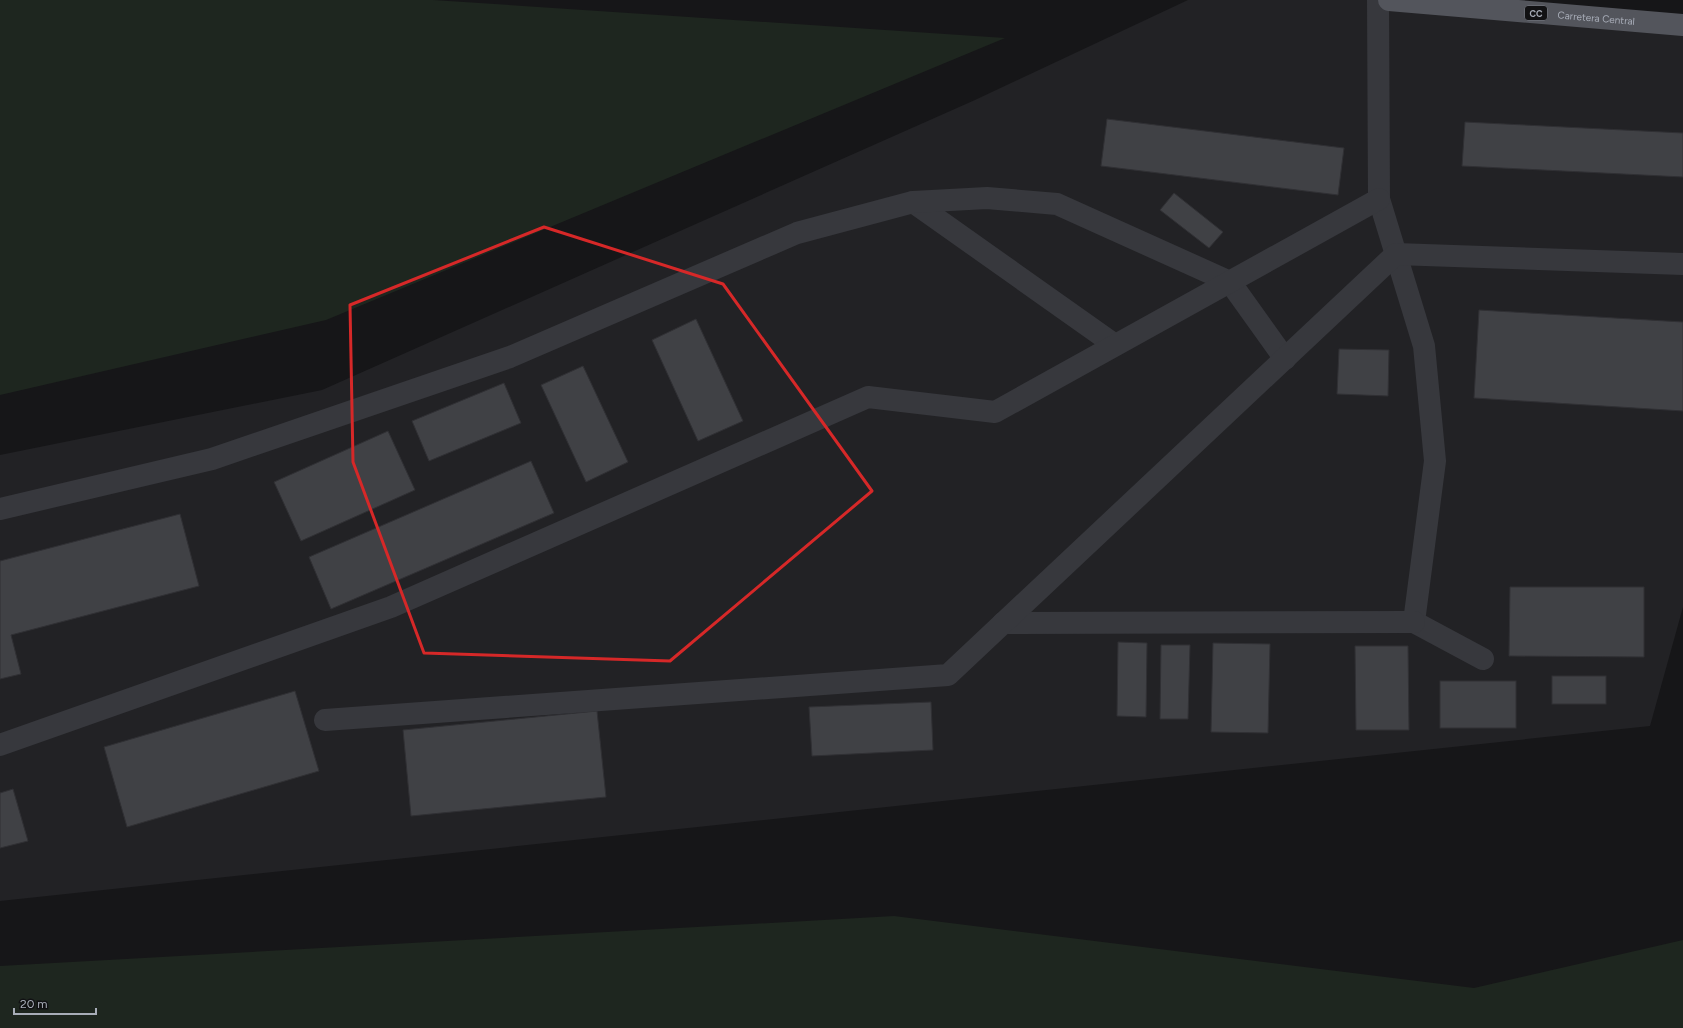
<svg xmlns="http://www.w3.org/2000/svg" width="1683" height="1028" viewBox="0 0 1683 1028" font-family="Figtree,sans-serif">
  <rect width="100%" height="100%" fill="#161618"/>
  <!-- built -->
  <polygon fill="#222225" points="1188,0 1389,0 1683,25 1683,607 1650,726 0,901 0,455 322,390 975,100"/>
  <!-- green -->
  <g fill="#1e261f">
    <polygon points="0,0 433,0 1005,38 326,320 0,395"/>
    <polygon points="894,916 1474,988 1683,940 1683,1028 0,1028 0,966"/>
  </g>
  <!-- building -->
  <g fill="#404145" stroke="#303034">
    <polygon points="1107,119 1344,148 1338,195 1101,166"/>
    <polygon points="1465,122 1683,133 1683,177 1462,166"/>
    <polygon points="1174,193 1223,232 1209,248 1160,210"/>
    <polygon points="1479,310 1683,322 1683,411 1474,398"/>
    <polygon points="696,319 743,421 698,441 652,340"/>
    <polygon points="1339,349 1389,350 1388,396 1337,394"/>
    <polygon points="583,366 628,462 586,482 541,385"/>
    <polygon points="504,383 521,423 429,461 412,421"/>
    <polygon points="388,431 415,490 301,541 274,482"/>
    <polygon points="531,461 554,513 331,609 309,557"/>
    <polygon points="180,514 199,586 11,635 21,674 0,679 0,561"/>
    <polygon points="1510,587 1644,587 1644,657 1509,656"/>
    <polygon points="1118,642 1147,643 1146,717 1117,716"/>
    <polygon points="1213,643 1270,644 1268,733 1211,732"/>
    <polygon points="1161,645 1190,645 1188,719 1160,719"/>
    <polygon points="1355,646 1408,646 1409,730 1356,730"/>
    <rect x="1552" y="676" width="54" height="28"/>
    <rect x="1440" y="681" width="76" height="47"/>
    <polygon points="295,691 319,771 127,827 104,747"/>
    <polygon points="931,702 933,750 812,756 809,707"/>
    <polygon points="597,711 606,797 411,816 403,730"/>
    <polygon points="13,789 28,841 0,848 0,793"/>
  </g>
  <g fill="none" stroke-linecap="round" stroke-linejoin="round">
    <!-- minor -->
    <g stroke="#37383d" stroke-width="22">
      <polyline points="1378,0 1379,199 1424,346 1435,461 1414,622 1483,659"/>
      <polyline points="913,202 1115,345"/>
      <polyline points="0,509 212,459 510,357 797,233 913,202 987,198 1057,204 1230,282 1285,359"/>
      <polyline points="1003,623 1414,622"/>
      <polyline points="325,720 948,675 1396,254 1683,264"/>
      <polyline points="0,745 391,607 868,397 995,412 1379,199"/>
    </g>
    <!-- major -->
    <path stroke="#53555c" stroke-width="22" id="s1" d="M1389 0 1683 25"/>
  </g>
  <!-- marked area -->
  <path fill="none" stroke="#d62828" stroke-width="3" stroke-linejoin="round" d="M544 227 723 284 872 491 670 661 424 653 353 462 350 305Z"/>
  <g text-anchor="middle" dominant-baseline="central" stroke-width="3" stroke-linejoin="round" paint-order="stroke">
    <!-- shield labels -->
    <rect fill="#111113" stroke="#7b7e86" stroke-width="1" x="1525" y="6" width="22" height="14" rx="3"/>
    <g font-size="9" font-weight="bold" fill="#a8adb8">
      <text x="1536" y="13">CC</text>
    </g>
    <!-- street labels -->
    <g font-size="10" fill="#a8adb8" stroke="#111113">
      <text stroke="none"><textPath href="#s1" startOffset="208">Carretera Central</textPath></text>
    </g>
  </g>
  <!-- scale -->
  <path d="M14 1008v6h82v-6" fill="none" stroke="#a8adb8" stroke-width="2"/>
  <text x="20" y="1008" font-size="12" fill="#a8adb8" stroke="#111113" stroke-width="3" paint-order="stroke">20 m</text>
</svg>
